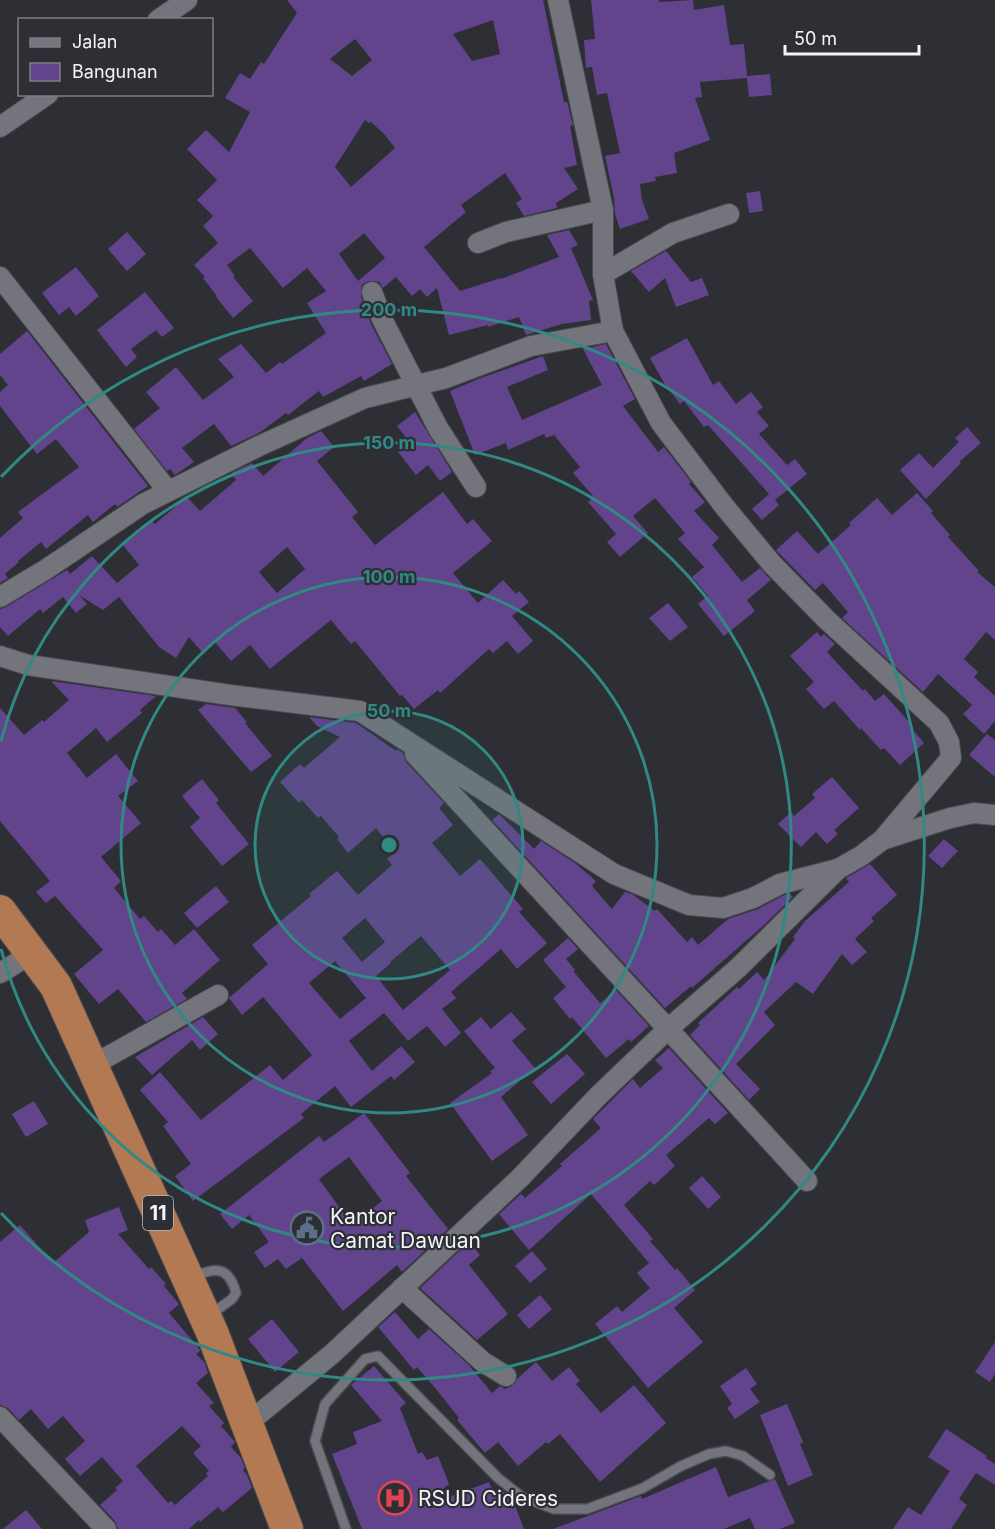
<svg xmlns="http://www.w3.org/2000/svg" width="995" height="1529" viewBox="0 0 995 1529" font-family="Inter,sans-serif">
  <rect width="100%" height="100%" fill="#2e2e35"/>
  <!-- building -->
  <g fill="#61448b" fill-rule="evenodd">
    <path d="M287 0H543L564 102H567L573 125 570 126 577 165 564 168 578 189 556 203 557 208 524 216 516 203 522 199 505 173 461 205 466 212 424 247 460 291 501 278V279L559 257 547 235 569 230 578 245 571 248 593 300 589 301 591 320 562 324 526 335 519 317 488 327V325L449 335 437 288 427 297 420 289 412 296 396 277 383 288 379 282 368 281 362 285 361 296 371 324 392 364 364 381 361 376 323 397 319 391 288 415 286 413 259 433 231 446 214 424 182 448 194 462 175 475 170 469 167 471 134 429 160 408 146 392 176 367 203 400 234 377 218 359 241 344 266 373 280 362 282 364 326 333 307 303 326 291 307 268 283 288 250 248 227 265 235 276 233 277 253 301 233 318 216 297 217 296 203 278 205 277 194 265 218 243 203 226 213 216 197 200 217 180 187 149 206 130 229 152 250 112 225 98 240 73 250 79 261 62 264 64 297 13ZM493 20 500 54 472 61 453 34ZM355 39 372 60 352 76 330 59ZM365 120 369 123 371 122 385 135 395 148 351 187 335 167ZM364 233 385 258 358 281 339 254Z"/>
    <polygon points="591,0 659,0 659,2 693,0 694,10 724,5 730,45 744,44 747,76 770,74 772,95 749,97 747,78 700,82 702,97 695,98 710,140 674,153 677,173 655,177 656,181 640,184 642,200 649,219 620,229 615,214 614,198 605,156 620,153 607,93 597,95 592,67 586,68 584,40 595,39"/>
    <polygon points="760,191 763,211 749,213 746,193"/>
    <polygon points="127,232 146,254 127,271 108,249"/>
    <polygon points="666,251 691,282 702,278 709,295 676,307 665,278 649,292 631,271"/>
    <polygon points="76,267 99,296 76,316 69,307 59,315 42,293"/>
    <polygon points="145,292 174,328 162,337 156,330 131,349 137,357 126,367 97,330"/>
    <polygon points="27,331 148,486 117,507 115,504 93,522 88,515 46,549 41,542 18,561 19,562 5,574 8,578 0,583 0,538 23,518 18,512 79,467 56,439 37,454 0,406 0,392 8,385 0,375 0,354"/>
    <polygon points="687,338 713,385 719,381 736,404 751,392 763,407 757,412 769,426 759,434 787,465 795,459 807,474 775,500 779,505 762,520 752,509 769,494 708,425 704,427 684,401 680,404 664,383 650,358"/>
    <polygon points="606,344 635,399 623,406 658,452 664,447 691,482 689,484 705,502 694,511 719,538 712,545 742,582 760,568 771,580 747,600 755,611 724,636 698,604 708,596 692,577 704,567 678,539 685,533 655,498 633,516 648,533 620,557 607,542 616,534 588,502 594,497 573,473 580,467 554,435 546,438 544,434 508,450 506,443 475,455 450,391 478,379 543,356 548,370 507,387 522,420 602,385 583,349"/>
    <polygon points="415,412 452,472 440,481 428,465 416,475 398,452 410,443 397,426"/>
    <polygon points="967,427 981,443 959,462 961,463 926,499 900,470 919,453 933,468 959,442 955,438"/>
    <path d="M321 431 334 447 317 461 358 512 352 517 375 545 443 492 467 524 473 519 492 541 453 573 478 603 503 580 516 594 519 591 529 602 512 616 533 641 518 654 507 641 493 653 489 649 440 693 438 690 414 709 402 695 400 696 355 641 351 644 331 620 270 669 250 645 231 661 214 641 202 652 189 637 176 658 159 647 119 597 103 610 79 595 87 604 76 613 63 597 43 613 40 609 8 636 0 627V609L6 607 67 570 70 574 92 556 117 583 139 565 122 544 151 520 155 524 187 497 200 511 236 480 231 473 252 463 263 476 307 438ZM287 547 305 569 277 593 259 572Z"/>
    <polygon points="917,493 933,511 931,513 950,535 948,537 979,571 977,572 995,587 995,640 986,632 964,659 978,672 974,677 995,696 995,721 984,734 963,714 972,705 938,674 923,692 842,618 848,612 823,583 815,590 776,550 797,531 818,554 851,525 849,523 877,498 892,515"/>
    <polygon points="668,603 688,627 670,641 649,618"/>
    <polygon points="817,632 821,637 824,634 835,644 827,652 863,691 865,689 875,701 884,694 911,724 909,725 924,743 900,765 884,748 881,750 861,728 860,730 834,701 824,709 806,689 814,682 790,656"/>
    <polygon points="51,681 156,696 140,710 142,713 107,742 96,728 67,753 87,778 116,754 138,781 118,796 141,823 101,857 121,881 114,888 140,919 144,916 158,932 161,929 175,945 194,929 220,960 182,993 187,999 146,1022 118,989 99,1004 74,974 103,950 55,896 46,903 36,892 50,881 0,821 0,708 24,735 42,720 44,722 69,700"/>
    <polygon points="206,704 235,708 247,722 245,723 272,756 251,772 198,710"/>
    <path d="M309 717 356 723 396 751 397 749 403 753 406 762 444 803 439 808 453 825 432 843 460 876 480 859 523 909 519 912 547 943 517 969 501 949 451 992 456 998 442 1009 461 1033 445 1047 427 1026 408 1041 384 1013 349 1041 372 1071 401 1046 415 1062 394 1080 391 1076 351 1107 335 1086 301 1114 304 1118 193 1201 175 1176 191 1164 163 1126 168 1122 140 1090 160 1072 201 1120 270 1065 283 1080 312 1055 263 997 242 1015 229 998 268 964 252 945 311 896 309 894 337 871 358 895 392 865 387 859 395 852 376 828 348 853 337 839 339 837 321 816 318 818 302 800 299 803 280 782 300 764 304 768 340 737 317 726ZM365 918 385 942 362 962 342 938ZM421 936 450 970 403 1010 376 976 391 963 390 962ZM335 961 366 998 340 1019 309 983Z"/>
    <polygon points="987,734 995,740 995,777 969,755"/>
    <polygon points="832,777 859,808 834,830 838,834 827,844 816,832 801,847 778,824 791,812 794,816 815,798 812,794"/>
    <polygon points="202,779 219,800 216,803 249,844 222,866 190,827 200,818 182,796"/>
    <polygon points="499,814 534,849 541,841 575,863 596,881 592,886 612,909 625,892 632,894 655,911 657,909 687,942 692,937 698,945 728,919 758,909 784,895 790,894 793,897 765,924 692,988 691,986 665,1008 492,820"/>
    <polygon points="944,839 958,851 942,868 928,856"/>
    <polygon points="870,864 897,895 871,918 874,921 855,939 867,952 852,965 842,954 813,994 796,982 764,1012 775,1025 736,1064 760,1089 749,1100 690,1035 700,1025 698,1023 737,987 739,989 757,972 764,980 795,939 793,937 805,921 849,882 846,878"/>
    <polygon points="216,886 229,902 197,928 184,913"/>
    <polygon points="568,938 578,949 566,959 575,970 574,972 600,1003 616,990 649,1026 631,1042 629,1039 606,1058 572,1017 570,1019 553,998 566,987 543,960"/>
    <polygon points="511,1012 526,1029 512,1041 535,1068 501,1097 528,1135 492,1161 450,1103 492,1073 490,1071 495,1068 464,1031 481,1017 491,1029"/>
    <polygon points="203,1017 218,1034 200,1050 192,1040 152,1075 135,1057"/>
    <polygon points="669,1048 728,1113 715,1124 709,1118 666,1155 675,1166 654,1185 650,1181 624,1205 653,1239 650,1241 675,1270 677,1268 695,1290 674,1308 703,1342 648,1388 595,1324 617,1306 622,1312 650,1288 637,1273 649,1263 591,1194 529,1250 499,1214 521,1194 525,1198 562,1166 560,1164 601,1128 593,1119 633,1079 640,1088 663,1068 655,1060"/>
    <polygon points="567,1054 585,1074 551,1104 532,1082"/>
    <polygon points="34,1101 48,1124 26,1137 12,1114"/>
    <path d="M364 1113 410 1173 406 1176 448 1229 402 1272 397 1265 343 1311 302 1258 286 1269 278 1259 265 1268 254 1252 269 1242 249 1215 232 1229 220 1214 319 1136 324 1142ZM349 1157 382 1201 352 1225 319 1179Z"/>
    <polygon points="702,1176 721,1197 708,1209 689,1188"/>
    <path d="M119 1207 128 1230 118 1234 149 1269 151 1267 166 1284 164 1286 179 1304 169 1313 198 1347 200 1351 196 1354 205 1363 208 1373 196 1383 214 1403 209 1406 224 1423 221 1426 235 1442 231 1447 241 1458 245 1468 243 1470 247 1475 252 1488 223 1512 218 1507 200 1522 199 1520 189 1529H118L115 1521 100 1505 117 1490 115 1488 123 1481 102 1457 80 1476 65 1459 85 1441 63 1416 48 1429 31 1409 19 1420 8 1408 0 1405V1242L20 1225 53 1263 89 1232 85 1220ZM182 1426 201 1446 193 1453 209 1471 206 1473 208 1476 175 1505 171 1501 168 1503 136 1466Z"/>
    <polygon points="469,1242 480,1255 469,1265 508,1314 477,1340 420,1288"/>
    <polygon points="532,1251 547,1269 530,1283 515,1266"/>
    <polygon points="540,1295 552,1309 529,1329 517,1315"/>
    <polygon points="395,1312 418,1339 429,1329 469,1365 492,1393 500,1386 505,1389 512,1386 517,1379 536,1362 552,1381 569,1367 580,1381 576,1384 601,1413 634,1385 666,1423 600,1482 560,1434 548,1444 546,1442 518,1466 498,1442 485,1453 457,1420 459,1418 436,1389 417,1367 414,1370 378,1327"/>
    <polygon points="272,1319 299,1352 275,1372 248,1339"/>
    <polygon points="995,1342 995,1374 990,1382 975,1372"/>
    <polygon points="374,1366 406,1403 400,1408 418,1454 422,1452 427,1460 438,1456 449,1484 420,1508 489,1482 494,1494 502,1490 512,1498 524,1529 362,1529 332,1454 357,1444 353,1432 382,1421 351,1385"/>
    <polygon points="746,1368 757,1384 750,1389 760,1402 735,1419 727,1408 732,1404 720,1386"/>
    <polygon points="787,1404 803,1442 800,1444 813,1475 788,1486 760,1415"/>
    <polygon points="946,1429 987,1456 986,1458 995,1464 995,1485 976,1473 959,1499 967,1505 951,1529 893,1529 908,1507 921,1515 950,1471 928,1457"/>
    <polygon points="716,1467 728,1497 775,1479 795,1523 780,1529 755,1529 750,1518 724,1529 553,1529 641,1496 642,1499"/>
    <polygon points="26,1510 42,1529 3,1529"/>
  </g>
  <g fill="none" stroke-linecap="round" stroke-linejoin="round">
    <defs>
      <g id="service">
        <path d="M194 1277C215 1267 229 1266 236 1293L232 1299 210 1315"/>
        <polyline points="346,1529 315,1441 325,1404 365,1359 378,1356 498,1478 522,1497 554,1509 587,1509 643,1488 681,1466 709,1454 726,1451 743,1456 770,1475"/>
      </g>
      <g id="minor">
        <polyline points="558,0 603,210 603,274 613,331"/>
        <polyline points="158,20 187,0"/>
        <polyline points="0,127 48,94"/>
        <polyline points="478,243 506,232 603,210"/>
        <polyline points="603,274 673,233 729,214"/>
        <polyline points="0,277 168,491"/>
        <polyline points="372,292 382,319 438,428 476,487"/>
        <polyline points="0,597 45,570 143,504 259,446 365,398 446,378 531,346 613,331 661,423 724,506 772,564 827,620 939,723 949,742 951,758 882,840 861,856 838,869 780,884 753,898 723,908 689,905 614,874 360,711 230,695 28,665 0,656"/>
        <polyline points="885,839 950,818 974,813 995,815"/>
        <polyline points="0,973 31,954"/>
        <polyline points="91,1066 218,995"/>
        <polyline points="807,1181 668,1029 738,968 838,869"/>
        <polyline points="402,1288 483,1362 506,1376"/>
        <polyline points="0,1417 106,1529"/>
        <polyline points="247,1424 332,1354 519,1179 599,1095 668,1029 415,754"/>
      </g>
      <polyline id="trunk" points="0,911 56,986 212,1332 287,1529"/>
    </defs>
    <!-- service casing -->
    <use href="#service" stroke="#4b4b52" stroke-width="12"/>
    <!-- minor casing -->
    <use href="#minor" stroke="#4b4b52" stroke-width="22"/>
    <!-- trunk casing -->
    <use href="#trunk" stroke="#4b4b52" stroke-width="34"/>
    <!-- service -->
    <use href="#service" stroke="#74747d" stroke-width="9"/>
    <!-- minor -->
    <use href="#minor" stroke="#74747d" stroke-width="20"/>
    <!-- trunk -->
    <use href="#trunk" stroke="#b27952" stroke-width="32"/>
  </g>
  <!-- distance rings -->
  <circle cx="389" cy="845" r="134" fill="#318983" fill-opacity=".12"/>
  <g fill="none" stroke="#318983" stroke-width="3">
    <circle cx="389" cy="845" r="134"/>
    <circle cx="389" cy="845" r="268"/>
    <path d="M1 741A402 402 0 1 1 1 949"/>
    <path d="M1 477A535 535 0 1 1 1 1213"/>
  </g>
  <!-- icons -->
  <defs>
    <symbol id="civic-ring" viewBox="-11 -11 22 22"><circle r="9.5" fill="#2e2e35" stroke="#5c6f8a" stroke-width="1.5"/><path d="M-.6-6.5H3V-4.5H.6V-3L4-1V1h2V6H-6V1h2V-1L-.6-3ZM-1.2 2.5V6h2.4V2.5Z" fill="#5c6f8a"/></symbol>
    <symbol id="hospital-ring" viewBox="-11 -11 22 22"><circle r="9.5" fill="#2e2e35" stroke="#e0444e" stroke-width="1.5"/><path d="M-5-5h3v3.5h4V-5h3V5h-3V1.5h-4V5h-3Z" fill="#e0444e"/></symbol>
  </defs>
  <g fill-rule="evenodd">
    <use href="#civic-ring" x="288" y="1209" width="38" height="38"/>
    <use href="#hospital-ring" x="376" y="1479" width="38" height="38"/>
  </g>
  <g text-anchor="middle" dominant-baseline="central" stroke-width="4.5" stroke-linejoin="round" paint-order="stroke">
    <!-- shield labels -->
    <rect fill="#2e2e35" stroke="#b8b8be" stroke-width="1.5" x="143" y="1196" width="30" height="34" rx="4.5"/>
    <g font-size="20" font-weight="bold" fill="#f3f3f8">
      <text x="158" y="1213">11</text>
    </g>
    <!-- poi labels -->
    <g font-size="21" fill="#f3f3f8" stroke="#2e2e35" text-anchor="start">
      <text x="330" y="1216">Kantor<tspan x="330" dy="24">Camat Dawuan</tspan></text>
      <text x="418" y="1498">RSUD Cideres</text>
    </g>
  </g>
  <circle cx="389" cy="845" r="9" fill="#318983" stroke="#2e2e35" stroke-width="3"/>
  <g font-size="18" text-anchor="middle" font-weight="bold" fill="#318983" stroke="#2e2e35" stroke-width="4.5" stroke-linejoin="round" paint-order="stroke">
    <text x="389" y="316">200 m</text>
    <text x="389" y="449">150 m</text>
    <text x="389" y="583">100 m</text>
    <text x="389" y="717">50 m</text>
  </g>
  <!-- legend -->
  <rect x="18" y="18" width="195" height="78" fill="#2e2e35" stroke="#7d7d83" stroke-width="1.5"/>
  <rect x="30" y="38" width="30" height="9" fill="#74747d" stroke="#7d7d83" stroke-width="1.5"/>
  <text x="72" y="48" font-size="18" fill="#f3f3f8">Jalan</text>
  <rect x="30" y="63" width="30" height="18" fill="#61448b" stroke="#7d7d83" stroke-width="1.5"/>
  <text x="72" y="78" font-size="18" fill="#f3f3f8">Bangunan</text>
  <!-- scale -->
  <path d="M785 45v9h134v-9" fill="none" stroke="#f3f3f8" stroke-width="3"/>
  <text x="794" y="45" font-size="18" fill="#f3f3f8" stroke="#2e2e35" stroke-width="4.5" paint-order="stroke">50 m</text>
</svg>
